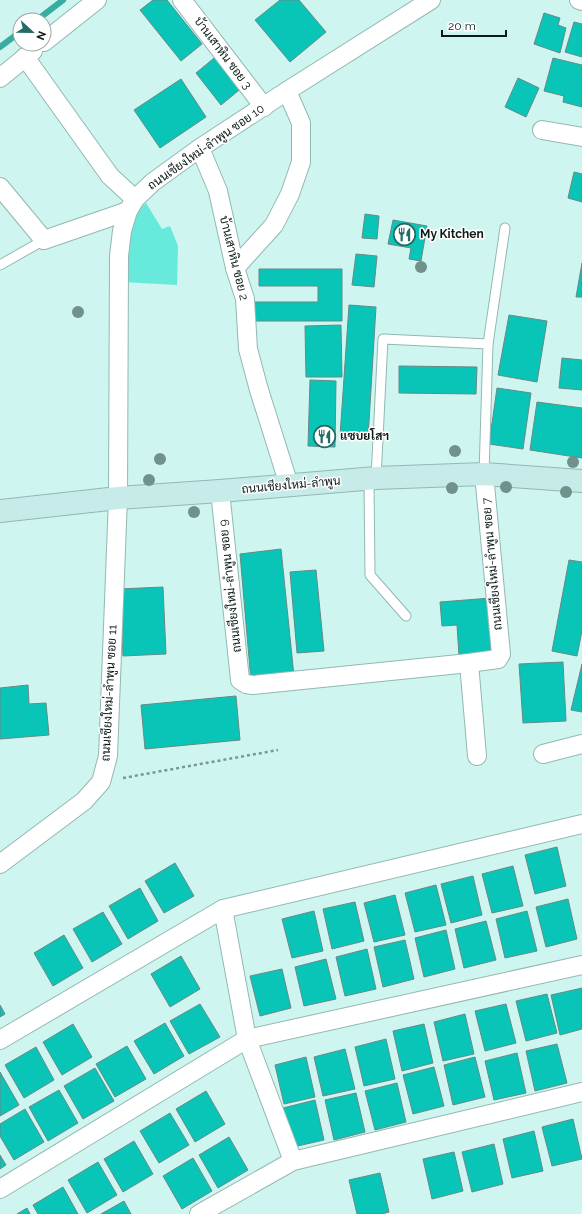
<svg xmlns="http://www.w3.org/2000/svg" width="582" height="1214" viewBox="0 0 582 1214" font-family="Raleway,Sarabun,sans-serif">
  <rect width="100%" height="100%" fill="#cef5f0"/>
  <!-- green -->
  <polygon fill="#67e9dc" points="146,203 162,229 170,226 178,246 177,285 123,282 119,228"/>
  <g fill="none" stroke-linecap="round" stroke-linejoin="round">
    <!-- stream -->
    <g stroke="#37aca1" stroke-width="6">
      <polyline points="37,20 63,0"/>
      <polyline points="0,47 20,32"/>
    </g>
  </g>
  <!-- building -->
  <g fill="#09c5b8" stroke="#658a85">
    <polygon points="153,0 167,0 202,44 181,61 140,10"/>
    <polygon points="280,0 299,0 326,32 290,62 255,20"/>
    <polygon points="544,13 560,18 558,25 566,28 560,53 534,44"/>
    <polygon points="574,22 582,24 582,57 565,52"/>
    <polygon points="219,54 244,86 221,105 196,73"/>
    <polygon points="553,58 582,65 582,107 563,102 564,96 544,91"/>
    <polygon points="518,78 539,88 526,117 505,107"/>
    <polygon points="181,79 206,117 160,148 134,110"/>
    <polygon points="574,172 582,174 582,202 568,198"/>
    <polygon points="365,214 379,216 377,239 362,238"/>
    <polygon points="393,220 427,226 421,261 409,259 411,248 388,244"/>
    <polygon points="356,254 377,256 374,287 352,285"/>
    <polygon points="582,263 582,297 576,297"/>
    <polygon points="259,269 342,269 342,321 255,321 255,302 318,302 318,286 259,286"/>
    <polygon points="349,305 376,307 368,438 340,436"/>
    <polygon points="509,315 547,321 537,382 498,375"/>
    <polygon points="341,325 342,377 306,377 305,326"/>
    <polygon points="562,358 582,360 582,390 559,388"/>
    <polygon points="399,366 477,367 476,394 399,393"/>
    <polygon points="310,380 336,381 335,447 308,446"/>
    <polygon points="497,388 531,393 523,449 489,444"/>
    <polygon points="537,402 582,408 582,458 530,450"/>
    <polygon points="281,549 294,676 251,681 240,554"/>
    <polygon points="569,560 582,562 582,631 577,656 552,651"/>
    <polygon points="316,570 324,651 297,653 290,572"/>
    <polygon points="163,587 166,654 123,656 120,589"/>
    <polygon points="491,598 495,653 459,656 457,625 442,626 440,602"/>
    <polygon points="563,662 566,721 523,723 519,664"/>
    <polygon points="582,664 582,712 571,710"/>
    <polygon points="28,685 29,704 46,703 49,735 0,739 0,688"/>
    <polygon points="236,696 240,740 145,749 141,705"/>
    <polygon points="557,847 566,886 535,894 525,855"/>
    <polygon points="175,863 194,896 164,913 145,881"/>
    <polygon points="513,866 523,906 492,913 482,874"/>
    <polygon points="473,876 482,915 451,923 441,884"/>
    <polygon points="436,885 446,925 415,932 405,893"/>
    <polygon points="140,888 158,921 128,939 109,906"/>
    <polygon points="395,895 405,935 374,942 364,903"/>
    <polygon points="568,899 577,939 546,947 536,907"/>
    <polygon points="355,902 364,941 332,949 323,909"/>
    <polygon points="314,911 323,951 292,958 282,919"/>
    <polygon points="527,911 537,951 505,958 496,919"/>
    <polygon points="103,912 122,944 92,962 73,929"/>
    <polygon points="486,921 496,960 464,968 455,929"/>
    <polygon points="446,930 455,969 424,977 415,938"/>
    <polygon points="64,935 83,968 53,986 34,953"/>
    <polygon points="405,940 414,979 383,987 374,947"/>
    <polygon points="367,949 376,989 345,996 336,957"/>
    <polygon points="181,956 200,989 170,1007 151,974"/>
    <polygon points="326,959 336,999 304,1006 295,967"/>
    <polygon points="282,969 291,1008 260,1016 250,976"/>
    <polygon points="582,988 582,1029 560,1035 551,995"/>
    <polygon points="547,994 557,1033 526,1041 516,1001"/>
    <polygon points="200,1004 220,1037 189,1054 170,1021"/>
    <polygon points="506,1004 516,1043 485,1051 475,1011"/>
    <polygon points="0,1005 5,1014 0,1017"/>
    <polygon points="465,1014 474,1054 443,1061 434,1022"/>
    <polygon points="165,1023 184,1056 154,1074 134,1041"/>
    <polygon points="73,1024 92,1057 62,1075 43,1042"/>
    <polygon points="424,1024 433,1063 402,1071 393,1031"/>
    <polygon points="386,1039 395,1079 364,1086 355,1047"/>
    <polygon points="557,1044 567,1083 535,1091 526,1051"/>
    <polygon points="127,1046 146,1079 115,1097 96,1064"/>
    <polygon points="36,1047 54,1080 24,1098 5,1065"/>
    <polygon points="345,1049 355,1089 323,1096 314,1057"/>
    <polygon points="517,1053 526,1093 494,1100 485,1061"/>
    <polygon points="306,1057 315,1097 284,1104 275,1065"/>
    <polygon points="475,1057 485,1097 453,1105 444,1065"/>
    <polygon points="434,1067 444,1106 413,1114 403,1075"/>
    <polygon points="95,1068 114,1101 83,1119 64,1086"/>
    <polygon points="0,1072 19,1105 0,1116"/>
    <polygon points="397,1083 406,1122 375,1130 365,1091"/>
    <polygon points="59,1090 78,1123 48,1141 29,1107"/>
    <polygon points="206,1091 225,1124 195,1142 176,1109"/>
    <polygon points="356,1093 365,1132 334,1140 325,1100"/>
    <polygon points="315,1100 324,1140 293,1147 283,1108"/>
    <polygon points="25,1109 44,1142 14,1160 0,1136 0,1124"/>
    <polygon points="170,1113 189,1145 159,1163 140,1131"/>
    <polygon points="573,1119 582,1159 552,1166 542,1127"/>
    <polygon points="534,1131 543,1171 512,1178 503,1139"/>
    <polygon points="229,1137 248,1170 218,1188 199,1155"/>
    <polygon points="134,1141 153,1174 123,1192 104,1159"/>
    <polygon points="494,1144 503,1184 472,1192 462,1152"/>
    <polygon points="454,1152 463,1191 432,1199 423,1159"/>
    <polygon points="0,1155 6,1165 0,1169"/>
    <polygon points="193,1158 212,1191 182,1209 163,1176"/>
    <polygon points="98,1162 117,1195 87,1213 68,1180"/>
    <polygon points="380,1173 389,1212 382,1214 357,1214 349,1180"/>
    <polygon points="63,1187 78,1214 38,1214 33,1205"/>
    <polygon points="124,1201 131,1214 101,1214"/>
    <polygon points="27,1208 30,1214 17,1214"/>
  </g>
  <g fill="none" stroke-linecap="round" stroke-linejoin="round">
    <defs>
      <g id="lane">
        <polyline points="0,265 44,240"/>
        <polyline points="484,474 488,344 505,228"/>
        <polyline points="376,478 383,339 488,344"/>
        <polyline points="369,479 370,575 406,616"/>
      </g>
      <g id="street">
        <polyline points="182,0 264,107"/>
        <polyline points="579,0 582,1"/>
        <polyline points="44,42 97,0"/>
        <polyline points="25,57 110,176 135,199"/>
        <polyline points="0,78 33,51"/>
        <polyline points="542,130 582,137"/>
        <polyline points="200,148 218,191 235,268 245,299 248,349 259,390 289,485"/>
        <polyline points="0,187 44,240 128,211"/>
        <polyline points="235,268 274,225 290,194 301,162 301,123 287,91"/>
        <polyline points="220,491 240,680 246,684 253,685 469,663 498,659 501,654 484,474"/>
        <polyline points="469,663 477,756"/>
        <polyline points="543,754 582,744"/>
        <polyline points="0,864 84,801 101,782 108,756 118,498 119,256 122,231 128,211 135,199 153,182 200,148 287,91 431,0"/>
        <polyline points="223,909 247,1039 293,1161"/>
        <polyline points="0,1040 223,909 582,824"/>
        <polyline points="0,1189 247,1039 582,965"/>
        <polyline points="199,1214 293,1161 582,1092"/>
      </g>
      <polyline id="secondary" points="0,511 118,498 220,491 376,478 484,474 582,481"/>
    </defs>
    <!-- lane casing -->
    <use href="#lane" stroke="#92b8b3" stroke-width="11"/>
    <!-- street casing -->
    <use href="#street" stroke="#92b8b3" stroke-width="20"/>
    <!-- secondary casing -->
    <use href="#secondary" stroke="#92b8b3" stroke-width="24"/>
    <!-- path -->
    <polyline stroke="#7b9794" stroke-width="2.5" stroke-dasharray="3 3" stroke-linecap="butt" points="123,778 278,750"/>
    <!-- lane -->
    <use href="#lane" stroke="#fff" stroke-width="9"/>
    <!-- street -->
    <use href="#street" stroke="#fff" stroke-width="18"/>
    <!-- secondary -->
    <use href="#secondary" stroke="#c6ebe8" stroke-width="22"/>
  </g>
  <!-- trees -->
  <g fill="#71918d">
    <circle cx="421" cy="267" r="6"/>
    <circle cx="78" cy="312" r="6"/>
    <circle cx="455" cy="451" r="6"/>
    <circle cx="160" cy="459" r="6"/>
    <circle cx="573" cy="462" r="6"/>
    <circle cx="149" cy="480" r="6"/>
    <circle cx="506" cy="487" r="6"/>
    <circle cx="452" cy="488" r="6"/>
    <circle cx="566" cy="492" r="6"/>
    <circle cx="194" cy="512" r="6"/>
  </g>
  <!-- icons -->
  <defs>
    <symbol id="restaurant-ring" viewBox="-11 -11 22 22"><circle r="9.5" fill="#fff" stroke="#226c65" stroke-width="1.5"/><path d="M-5-6h1v4h1v-4h1v4h1v-4h1v5L-1.5 .5V6h-2V.5L-5-1ZM5-6V6H3V1.5H1.5Q1.5-4 5-6Z" fill="#226c65"/></symbol>
  </defs>
  <g fill-rule="evenodd">
    <use href="#restaurant-ring" x="392" y="222" width="25" height="25"/>
    <use href="#restaurant-ring" x="312" y="424" width="25" height="25"/>
  </g>
  <g text-anchor="middle" dominant-baseline="central" stroke-width="3" stroke-linejoin="round" paint-order="stroke">
    <!-- street labels -->
    <g font-size="12" fill="#0c1b19" stroke="#fff">
      <text transform="translate(223 53) rotate(53)">บ้านเสาหิน ซอย 3</text>
      <text transform="translate(206 147) rotate(-35)">ถนนเชียงใหม่-ลำพูน ซอย 10</text>
      <text transform="translate(234 258) rotate(76)">บ้านเสาหิน ซอย 2</text>
      <text transform="translate(291 485) rotate(-5)">ถนนเชียงใหม่-ลำพูน</text>
      <text transform="translate(492 564) rotate(-95)">ถนนเชียงใหม่-ลำพูน ซอย 7</text>
      <text transform="translate(230 586) rotate(-96)">ถนนเชียงใหม่-ลำพูน ซอย 9</text>
      <text transform="translate(109 693) rotate(-87)">ถนนเชียงใหม่-ลำพูน ซอย 11</text>
    </g>
    <!-- poi labels -->
    <g font-size="12" font-weight="bold" fill="#0c1b19" stroke="#fff" text-anchor="start">
      <text x="420" y="234">My Kitchen</text>
      <text x="340" y="436">แซบยโสฯ</text>
    </g>
  </g>
  <!-- north arrow -->
  <g transform="translate(32 32) rotate(112)"><circle r="19" fill="#ffffff" stroke="#9ea4a3"/>
  <path d="M0-3L7 15L0 10L-7 15Z" fill="#226c65"/>
  <text y="-6" font-size="11" font-weight="bold" text-anchor="middle" fill="#0c1b19">N</text>
  </g>
  <!-- scale -->
  <path d="M442 30v6h64v-6" fill="none" stroke="#0c1b19" stroke-width="2"/>
  <text x="448" y="30" font-size="12" fill="#0c1b19" stroke="#ffffff" stroke-width="3" paint-order="stroke">20 m</text>
</svg>
